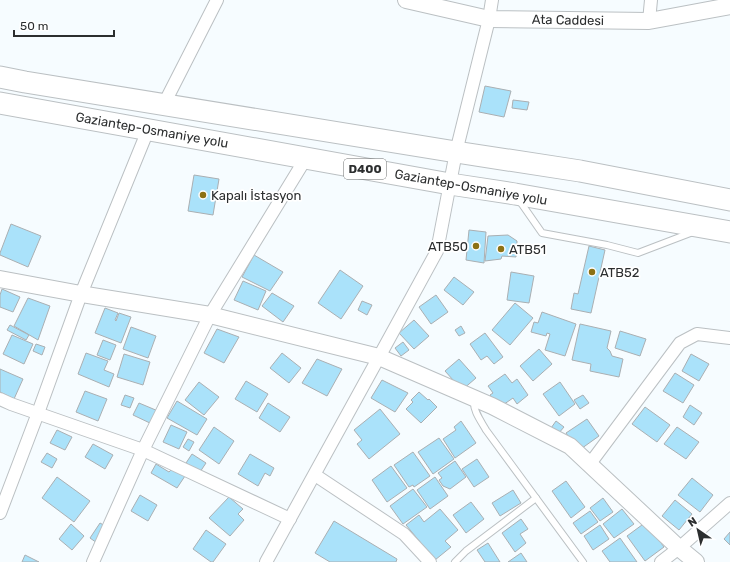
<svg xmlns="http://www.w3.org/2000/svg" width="730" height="562" viewBox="0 0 730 562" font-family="Rubik,sans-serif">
  <rect width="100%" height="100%" fill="#f6fcff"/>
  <!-- building -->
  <g fill="#aae2fa" stroke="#aaafb2">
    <polygon points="485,86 511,91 504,117 479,112"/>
    <polygon points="513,100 529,102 527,110 512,108"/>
    <polygon points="194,175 219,179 213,215 188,211"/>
    <polygon points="11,224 41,236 28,267 0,255 0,253"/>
    <polygon points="469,230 486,232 484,263 466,260"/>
    <polygon points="508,235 517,241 516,257 502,256 501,259 485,261 488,236"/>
    <polygon points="589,246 605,250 591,313 571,309 574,293 578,294"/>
    <polygon points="254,255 283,272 270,291 242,277"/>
    <polygon points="340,270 363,286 341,319 318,303"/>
    <polygon points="511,272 534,276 529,303 507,300"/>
    <polygon points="454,277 474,292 463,305 444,290"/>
    <polygon points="243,281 266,291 258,310 234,300"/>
    <polygon points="2,289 20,297 13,312 0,307 0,295"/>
    <polygon points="272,293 294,306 283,322 262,306"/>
    <polygon points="436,295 448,312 431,324 419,307"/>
    <polygon points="28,298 50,306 38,340 14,326"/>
    <polygon points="362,301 372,305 367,315 358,310"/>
    <polygon points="515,303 533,318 510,345 492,330"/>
    <polygon points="105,308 118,313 115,320 116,321 119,313 131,317 121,343 95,333"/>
    <polygon points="542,312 576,324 565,356 545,350 550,334 547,333 546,336 531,332 534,322 538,323"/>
    <polygon points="414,320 429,336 414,349 399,333"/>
    <polygon points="580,324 611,331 607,348 610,351 612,356 623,359 619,377 590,371 591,364 572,360"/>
    <polygon points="10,325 29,335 26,340 7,330"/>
    <polygon points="461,326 465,333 459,336 455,330"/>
    <polygon points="131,327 156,336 148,358 123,349"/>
    <polygon points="217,329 239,337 224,363 204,353"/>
    <polygon points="620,331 646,339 640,356 615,348"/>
    <polygon points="485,333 503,357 494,364 487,356 481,360 470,344"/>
    <polygon points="12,335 33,344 24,364 3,354"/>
    <polygon points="103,340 116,345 110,360 97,355"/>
    <polygon points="403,342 409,350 401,356 395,348"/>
    <polygon points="36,344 45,347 42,355 33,351"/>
    <polygon points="539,349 552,364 533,381 520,366"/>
    <polygon points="86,353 108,361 104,370 114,374 109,387 78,374"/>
    <polygon points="282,353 301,368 289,383 270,368"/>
    <polygon points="124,354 150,362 143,385 117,377"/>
    <polygon points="691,354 709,364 699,381 682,371"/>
    <polygon points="317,359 342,369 327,396 302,383"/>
    <polygon points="459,359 476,378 462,390 445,371"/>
    <polygon points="0,369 23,379 14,399 0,392"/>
    <polygon points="675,373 694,385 683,403 663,391"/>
    <polygon points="505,374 512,383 517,379 528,395 517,404 513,398 500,407 490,395 493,393 488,386"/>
    <polygon points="382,380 408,393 395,412 371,398"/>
    <polygon points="246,381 268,394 257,412 235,399"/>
    <polygon points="199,382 219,397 204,415 185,400"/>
    <polygon points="560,382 575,404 559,416 543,394"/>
    <polygon points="85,391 107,399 98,421 76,412"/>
    <polygon points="419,392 428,400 429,399 437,407 421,423 406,409 413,402 411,400"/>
    <polygon points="125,395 134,398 130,408 121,405"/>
    <polygon points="583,395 589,403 580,409 574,400"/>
    <polygon points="177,401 207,419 197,435 167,418"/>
    <polygon points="139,403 158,411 152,424 133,415"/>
    <polygon points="268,403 290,417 280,432 259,418"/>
    <polygon points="690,405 702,413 694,425 683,417"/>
    <polygon points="645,407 670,425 657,442 632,424"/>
    <polygon points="380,409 400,434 369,459 357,444 362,440 354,430"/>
    <polygon points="587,419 599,436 578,451 566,433"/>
    <polygon points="461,421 476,443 455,458 443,439 456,430 454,427"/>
    <polygon points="556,421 564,427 558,434 551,428"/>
    <polygon points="171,425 187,432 179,449 163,442"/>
    <polygon points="214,427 234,441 219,464 199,450"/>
    <polygon points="677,427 699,442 686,459 664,444"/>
    <polygon points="57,430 72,437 65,450 50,443"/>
    <polygon points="439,438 454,459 433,474 418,452"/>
    <polygon points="188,439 194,442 189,451 183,447"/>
    <polygon points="93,444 113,455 105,469 85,457"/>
    <polygon points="413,452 430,476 414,487 413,485 409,487 394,465"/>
    <polygon points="47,453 57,459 52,468 41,462"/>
    <polygon points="192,454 206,463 200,472 186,463"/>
    <polygon points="250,454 274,468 270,476 265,473 258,486 238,474"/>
    <polygon points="477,459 489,477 474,487 462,469"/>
    <polygon points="455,461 466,477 450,489 443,486 439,480 442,478 438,473"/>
    <polygon points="156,464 169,472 172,469 185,476 177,488 151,473"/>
    <polygon points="391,466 407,488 387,502 372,480"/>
    <polygon points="57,477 90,501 74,522 42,498"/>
    <polygon points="435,477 448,496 430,509 417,490"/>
    <polygon points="692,478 713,495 700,512 678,495"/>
    <polygon points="566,481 585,507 571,518 552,491"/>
    <polygon points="413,489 427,507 403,524 390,506"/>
    <polygon points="513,490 521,503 500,516 492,503"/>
    <polygon points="140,495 157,505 148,521 131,511"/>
    <polygon points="229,497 243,509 238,514 244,520 230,536 209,518"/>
    <polygon points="603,498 613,512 600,521 590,508"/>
    <polygon points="675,500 692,514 679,530 662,516"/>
    <polygon points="471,502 484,519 466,533 453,515"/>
    <polygon points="440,509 458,530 445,541 451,547 435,560 406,525 419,515 424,522"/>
    <polygon points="622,509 634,524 614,538 603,524"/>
    <polygon points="590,511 598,522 581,534 573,523"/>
    <polygon points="521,519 528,529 520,534 526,543 515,552 502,533"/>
    <polygon points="334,521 397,559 396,562 330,562 315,553"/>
    <polygon points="646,522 664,547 645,561 627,536"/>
    <polygon points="100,523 107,527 97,543 90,538"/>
    <polygon points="71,524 84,536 72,550 59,539"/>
    <polygon points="600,525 609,539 593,550 584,536"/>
    <polygon points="206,530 226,544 213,562 211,562 193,549"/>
    <polygon points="730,532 730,545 724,539"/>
    <polygon points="620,538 637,562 610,562 602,551"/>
    <polygon points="488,543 500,562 485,562 477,550"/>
    <polygon points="521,553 527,562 508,562"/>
    <polygon points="25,555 39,562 22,562"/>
  </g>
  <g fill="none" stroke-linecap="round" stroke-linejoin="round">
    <defs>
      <g id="lane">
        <polyline points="519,200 542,233 607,245 638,253 693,232"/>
        <path d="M474 401C473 411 481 421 486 430L583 562"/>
        <polyline points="455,562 466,551 536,498"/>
      </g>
      <g id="street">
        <polyline points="649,21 651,0"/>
        <polyline points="164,104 217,0"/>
        <polyline points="0,399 11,404 143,450 290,519"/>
        <polyline points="589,465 680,343 697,334 730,338"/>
        <polyline points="315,475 404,534 430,562"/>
        <polyline points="0,513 38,413 81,294 148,130"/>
        <polyline points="93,562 143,450 210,315 306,158"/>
        <polyline points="266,562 379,357 437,251 456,152 489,19 492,0"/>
        <polyline points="661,562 679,548 730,503"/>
      </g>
      <g id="secondary">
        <polyline points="406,0 489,19 649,21 730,6"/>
        <polyline points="0,279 81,294 210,315 379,357 492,406 570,446 679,548 696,562"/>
      </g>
      <g id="highway">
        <polyline points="0,77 25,82 456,152 580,171 730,200"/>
        <polyline points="0,103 450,184 515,194 730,232"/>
      </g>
    </defs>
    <!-- lane casing -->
    <use href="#lane" stroke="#bbc0c3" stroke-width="8"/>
    <!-- street casing -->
    <use href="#street" stroke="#bbc0c3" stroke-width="14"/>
    <!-- secondary casing -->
    <use href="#secondary" stroke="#bbc0c3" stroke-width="18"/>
    <!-- highway casing -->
    <use href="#highway" stroke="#bbc0c3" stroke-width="23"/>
    <!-- lane -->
    <use href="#lane" stroke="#fff" stroke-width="6"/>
    <!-- street -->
    <use href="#street" stroke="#fff" stroke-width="12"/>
    <!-- secondary -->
    <use href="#secondary" stroke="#fff" stroke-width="16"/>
    <!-- highway -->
    <use href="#highway" stroke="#fff" stroke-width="21"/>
  </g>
  <!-- markers -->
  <g fill="#8c7114" stroke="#fff" stroke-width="1.5">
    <circle cx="203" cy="195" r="4"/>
    <circle cx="476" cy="246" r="4"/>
    <circle cx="501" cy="249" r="4"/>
    <circle cx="592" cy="272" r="4"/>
  </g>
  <g text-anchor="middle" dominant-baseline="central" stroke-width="3.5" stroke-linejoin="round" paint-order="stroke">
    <!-- shield labels -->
    <rect fill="#fff" stroke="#6b6d6d" stroke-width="1" x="344" y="159" width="42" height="20" rx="3"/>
    <g font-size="12" font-weight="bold" fill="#2c2e2f">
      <text x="365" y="169">D400</text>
    </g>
    <!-- street labels -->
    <g font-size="13" fill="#2c2e2f" stroke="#fff">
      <text transform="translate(568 20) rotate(1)">Ata Caddesi</text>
      <text transform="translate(152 130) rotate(10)">Gaziantep-Osmaniye yolu</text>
      <text transform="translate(471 187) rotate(10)">Gaziantep-Osmaniye yolu</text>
    </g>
    <!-- poi labels -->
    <g font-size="13" fill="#2c2e2f" stroke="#fff" text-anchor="start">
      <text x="211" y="195">Kapalı İstasyon</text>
      <text x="468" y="246" text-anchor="end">ATB50</text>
      <text x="509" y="249">ATB51</text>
      <text x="600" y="272">ATB52</text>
    </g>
  </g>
  <!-- north arrow -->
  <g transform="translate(698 530) rotate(326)" stroke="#ffffff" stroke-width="3" paint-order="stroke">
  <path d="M0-3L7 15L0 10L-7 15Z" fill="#2c2e2f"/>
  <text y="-6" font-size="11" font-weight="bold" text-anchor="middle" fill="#2c2e2f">N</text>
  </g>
  <!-- scale -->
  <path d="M14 30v6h100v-6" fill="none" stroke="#2c2e2f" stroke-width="2"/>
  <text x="20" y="30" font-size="12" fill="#2c2e2f" stroke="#ffffff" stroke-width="3" paint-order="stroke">50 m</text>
</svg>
